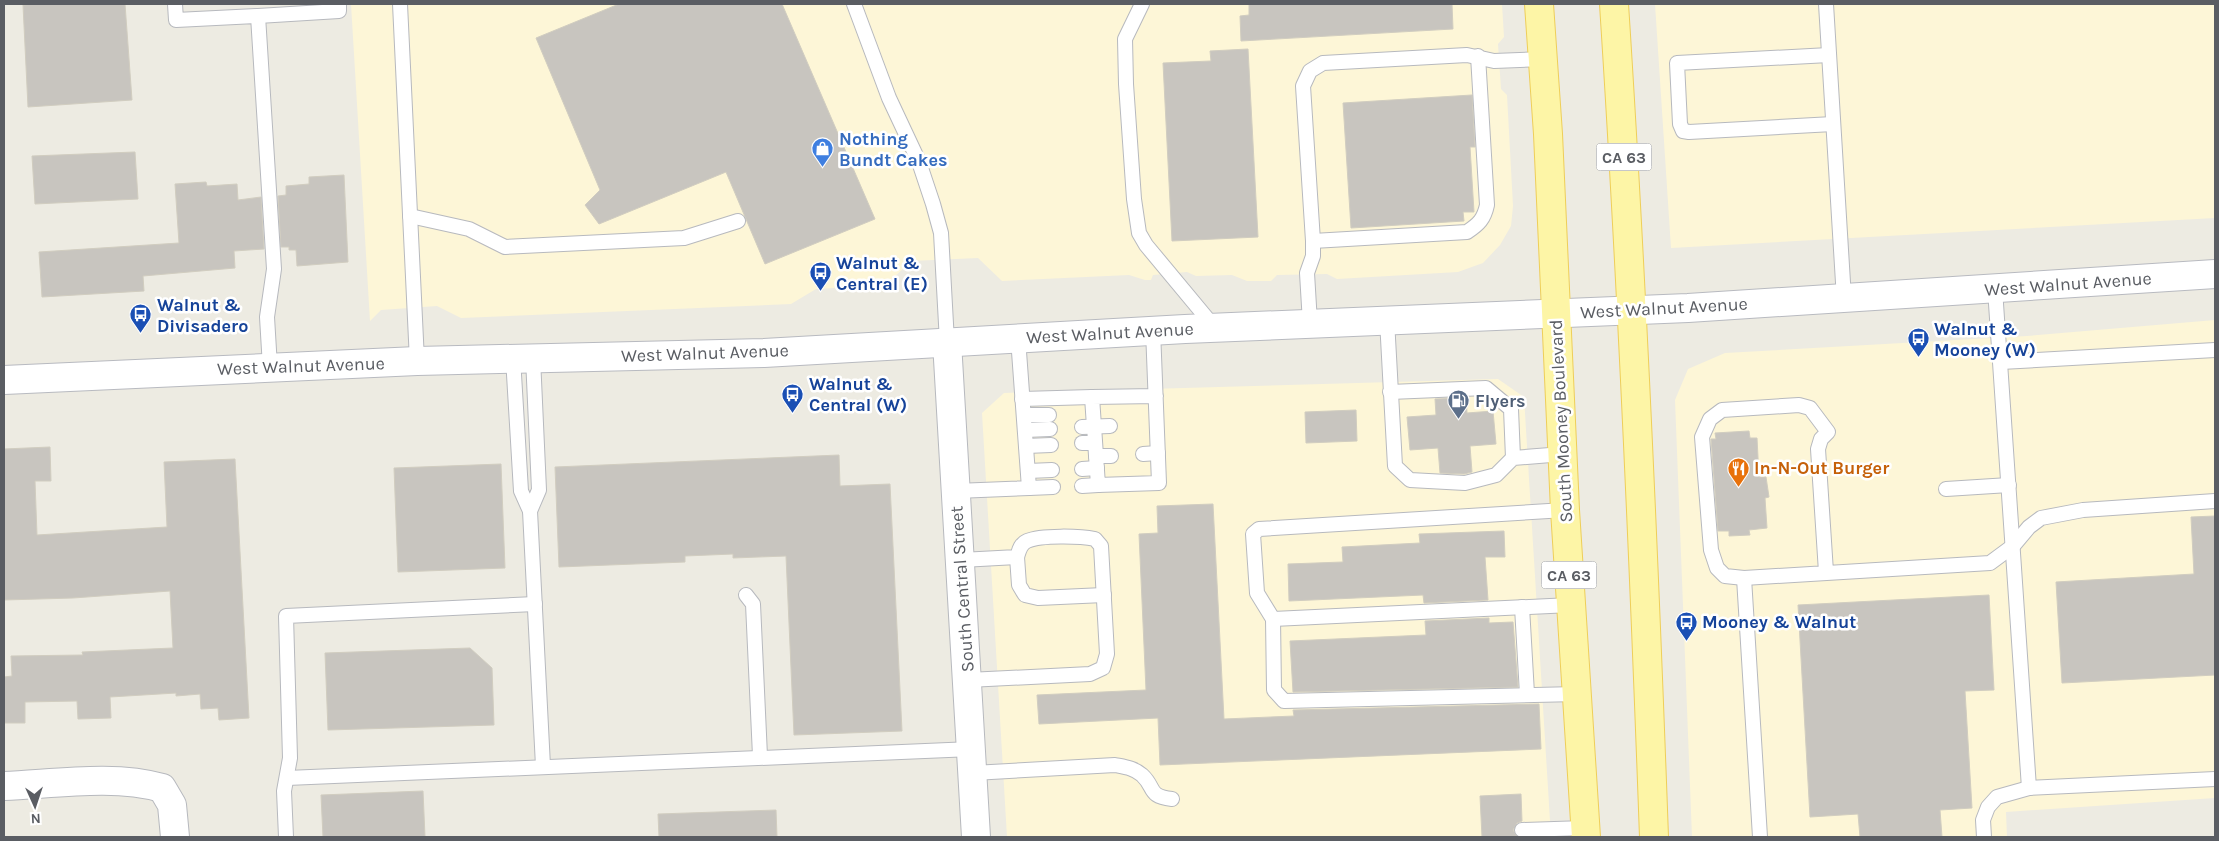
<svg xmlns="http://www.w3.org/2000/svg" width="2219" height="841" viewBox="0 0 2219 841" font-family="Karla,sans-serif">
  <rect width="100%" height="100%" fill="#edebe2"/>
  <!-- commercial -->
  <g fill="#fdf6d7">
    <polygon points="351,4 1502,4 1504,37 1498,44 1501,89 1507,95 1513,206 1511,226 1500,245 1483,263 1458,272 1337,279 1327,274 1277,275 1271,281 1247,281 1232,275 1196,276 1187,272 1153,275 1151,280 1145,280 1129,275 1002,281 978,258 911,261 886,285 816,289 791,304 461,318 437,306 381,310 370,321"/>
    <polygon points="1655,4 2215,4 2215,218 1671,248"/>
    <polygon points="2215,320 2215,798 2006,812 2007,837 1692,837 1675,400 1688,369 1725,353 2027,336"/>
    <polygon points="1498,379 1524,397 1551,837 1007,837 982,413 1004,393"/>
  </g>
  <!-- building -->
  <g fill="#c8c5bf" stroke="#d1cdc0">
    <polygon points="35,4 125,4 132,100 28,107 23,5"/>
    <polygon points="619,4 782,4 875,219 765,264 726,172 599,224 585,205 600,190 536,38"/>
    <polygon points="1249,4 1452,4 1453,29 1241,41 1240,16 1249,15"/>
    <polygon points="1248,49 1258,237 1172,241 1163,63 1211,61 1210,51"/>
    <polygon points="1472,95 1475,147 1470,147 1474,212 1463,212 1464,221 1351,228 1343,103"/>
    <polygon points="135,152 138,199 35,204 32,156"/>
    <polygon points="344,175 348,262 297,266 296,250 289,250 289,247 281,247 278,196 286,195 286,186 309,184 309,177"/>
    <polygon points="206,182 207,186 237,184 238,200 261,197 264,249 234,251 235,268 143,276 144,291 42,297 39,252 179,243 175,184"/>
    <polygon points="1466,398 1467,413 1493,411 1496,444 1470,446 1472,472 1464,474 1440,473 1438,448 1410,450 1407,417 1436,415 1435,399"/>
    <polygon points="1356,410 1357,441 1306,443 1305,412"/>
    <polygon points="1749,431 1750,438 1757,438 1759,477 1766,477 1769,497 1765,498 1767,528 1749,530 1750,535 1729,536 1729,531 1718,531 1711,439 1716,439 1715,433"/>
    <polygon points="50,447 51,481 35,481 37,535 167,527 164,462 235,459 249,718 219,720 218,708 201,709 200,694 176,696 176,693 110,697 111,718 78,719 77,701 25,702 25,723 4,723 4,677 12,676 11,656 83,655 82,652 173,648 170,591 73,598 4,600 4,449"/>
    <polygon points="839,455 840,486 890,484 902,731 794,735 786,556 733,558 733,554 685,556 685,562 559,567 555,467"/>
    <polygon points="501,464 505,568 398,572 394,468"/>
    <polygon points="1213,504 1224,719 1294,716 1293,710 1539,704 1541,749 1160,765 1158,718 1039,724 1037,695 1146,690 1139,534 1158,533 1157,506"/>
    <polygon points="2215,516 2215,675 2062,683 2056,582 2194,574 2191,517"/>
    <polygon points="1504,531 1505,557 1485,557 1488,600 1424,603 1423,595 1289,601 1288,564 1343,562 1342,547 1420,543 1419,534"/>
    <polygon points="1989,595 1994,690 1965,691 1972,808 1940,810 1942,837 1860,837 1858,814 1810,817 1798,605"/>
    <polygon points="1489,618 1489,623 1513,622 1518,687 1293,692 1290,641 1426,635 1425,621"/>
    <polygon points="470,648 492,668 494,725 328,730 325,653"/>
    <polygon points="423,791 425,837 323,837 321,795"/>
    <polygon points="1521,794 1522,821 1517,823 1513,830 1517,837 1482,837 1480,796"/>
    <polygon points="776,810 777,837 659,837 658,814"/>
  </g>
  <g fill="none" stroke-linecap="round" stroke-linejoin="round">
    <defs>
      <g id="lane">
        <polyline points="175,4 176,20 258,16 274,269 267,317 270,367"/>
        <polyline points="400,4 417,361"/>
        <polyline points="854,4 889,98 919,162 933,204 941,233 947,342"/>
        <polyline points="1142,4 1125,39 1126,84 1134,199 1139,233 1146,245 1215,328"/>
        <polyline points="1826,4 1844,299"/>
        <polyline points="258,16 339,11 339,4"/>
        <polyline points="1829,55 1677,63 1680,124 1683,131 1689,132 1833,124"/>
        <polyline points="410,216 469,229 505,247 684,238 738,221"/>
        <path d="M1313 241 1467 232C1479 224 1484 219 1487 205L1478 56"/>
        <polyline points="1995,289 2029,788"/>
        <polyline points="1387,320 1395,466 1410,480 1465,483 1496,475 1513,458 1563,454"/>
        <polyline points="1310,323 1307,273 1313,256 1313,241 1303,86 1310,71 1323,63 1467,55 1494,61 1542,59"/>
        <polyline points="1153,330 1159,483 1098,485 1092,397 1156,396"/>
        <polyline points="513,358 521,491 530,511 539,490 533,358"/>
        <polyline points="2001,362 2215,350"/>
        <polyline points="1390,392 1486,388 1511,409 1513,458"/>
        <polyline points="1022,399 1092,397"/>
        <polyline points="1024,415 1049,415"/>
        <polyline points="1082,427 1110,426"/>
        <polyline points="1025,430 1050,429"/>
        <polyline points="1082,443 1095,443"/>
        <polyline points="1026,446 1051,445"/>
        <polyline points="1143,454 1158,453"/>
        <polyline points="1096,456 1111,456"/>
        <polyline points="1082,469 1097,468"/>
        <polyline points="1028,471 1052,470"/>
        <polyline points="1082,486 1098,485"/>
        <polyline points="1029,488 1053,487"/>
        <polyline points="1946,489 2009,485"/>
        <polyline points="956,491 1029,488 1018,338"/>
        <polyline points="1565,510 1259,529 1253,534 1257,593 1273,619 1274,690 1284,701 1577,694"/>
        <polyline points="530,511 543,766"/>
        <polyline points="1017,557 1019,585 1025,595 1038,598 1104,595"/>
        <path d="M961 560 1017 557C1019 551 1020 544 1027 541 1041 535 1080 536 1095 539L1101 546 1107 654 1103 668 1090 674 968 680"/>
        <polyline points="1826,572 1818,449 1821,439 1828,432 1810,408 1799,405 1722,410 1710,419 1702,437 1711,550 1717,568 1725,576 1744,578 1990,563 2013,546 2029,527 2041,518 2083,510 2215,501"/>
        <polyline points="1744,578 1760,837"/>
        <polyline points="746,595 753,604 760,756"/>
        <polyline points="1522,607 1527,694"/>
        <polyline points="1273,619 1571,605"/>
        <path d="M973 773 1115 765C1125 767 1134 768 1142 775 1156 788 1147 796 1172 799"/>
        <polyline points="287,778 972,749"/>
        <polyline points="1522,830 1585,828"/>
        <polyline points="286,837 284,791 290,758 286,616 535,604"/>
        <polyline points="1984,837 1983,820 1988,807 1997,797 2029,788 2215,779"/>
      </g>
      <g id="street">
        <polyline points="947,342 976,837"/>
        <path d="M4 786C53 784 115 774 162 788L172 805 175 837"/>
      </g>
      <polyline id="secondary" points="4,380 417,361 764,353 1185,329 1688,308 2215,274"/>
      <g id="primary">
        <polyline points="1539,4 1548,134 1565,510 1586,837"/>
        <path d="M1614 4C1632 281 1644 559 1654 837"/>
      </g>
    </defs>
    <!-- lane casing -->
    <use href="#lane" stroke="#b7b9be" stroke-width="16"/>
    <!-- street casing -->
    <use href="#street" stroke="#b7b9be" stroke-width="30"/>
    <!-- secondary casing -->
    <use href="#secondary" stroke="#b8bac0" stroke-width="30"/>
    <!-- primary casing -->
    <use href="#primary" stroke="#eece59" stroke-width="30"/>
    <!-- lane -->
    <use href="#lane" stroke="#fff" stroke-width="14"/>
    <!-- street -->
    <use href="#street" stroke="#fff" stroke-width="28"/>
    <!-- secondary -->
    <use href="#secondary" stroke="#fff" stroke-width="28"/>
    <!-- primary -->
    <use href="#primary" stroke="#fdf5a6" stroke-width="28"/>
  </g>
  <!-- icons -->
  <defs>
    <symbol id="shop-pin" viewBox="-11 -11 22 30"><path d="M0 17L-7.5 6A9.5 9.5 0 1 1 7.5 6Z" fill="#3f7fe0" stroke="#fff"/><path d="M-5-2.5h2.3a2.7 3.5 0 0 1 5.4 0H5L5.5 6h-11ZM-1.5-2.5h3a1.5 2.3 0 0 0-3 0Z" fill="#fff"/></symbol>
    <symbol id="bus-pin" viewBox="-11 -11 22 30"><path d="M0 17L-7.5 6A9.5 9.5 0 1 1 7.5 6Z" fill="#1a4fb4" stroke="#fff"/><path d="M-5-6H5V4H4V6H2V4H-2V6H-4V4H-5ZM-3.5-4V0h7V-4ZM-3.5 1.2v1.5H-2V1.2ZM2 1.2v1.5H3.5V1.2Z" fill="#fff"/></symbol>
    <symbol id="fuel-pin" viewBox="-11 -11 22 30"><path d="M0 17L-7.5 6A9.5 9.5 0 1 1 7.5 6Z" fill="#5c6f8a" stroke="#fff"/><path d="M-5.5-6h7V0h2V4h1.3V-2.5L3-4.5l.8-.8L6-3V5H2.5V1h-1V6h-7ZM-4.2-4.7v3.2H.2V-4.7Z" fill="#fff"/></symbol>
    <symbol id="restaurant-pin" viewBox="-11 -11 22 30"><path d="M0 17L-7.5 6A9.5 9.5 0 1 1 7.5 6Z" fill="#e8710a" stroke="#fff"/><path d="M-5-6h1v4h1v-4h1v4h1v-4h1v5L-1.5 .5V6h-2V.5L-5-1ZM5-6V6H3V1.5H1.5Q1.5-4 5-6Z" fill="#fff"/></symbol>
  </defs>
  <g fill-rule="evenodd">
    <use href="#shop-pin" x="810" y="136" width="25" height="34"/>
    <use href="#bus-pin" x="808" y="260" width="25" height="34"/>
    <use href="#bus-pin" x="128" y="302" width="25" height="34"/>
    <use href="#bus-pin" x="1906" y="326" width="25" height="34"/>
    <use href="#bus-pin" x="780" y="382" width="25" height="34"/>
    <use href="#fuel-pin" x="1446" y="388" width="25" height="34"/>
    <use href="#restaurant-pin" x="1726" y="456" width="25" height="34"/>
    <use href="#bus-pin" x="1674" y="610" width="25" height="34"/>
  </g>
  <g text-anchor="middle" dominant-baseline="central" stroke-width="5" stroke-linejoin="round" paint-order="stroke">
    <!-- shield labels -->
    <g fill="#fff" stroke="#8c8e92" stroke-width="1">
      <rect x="1596.5" y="143.5" width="55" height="27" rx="4"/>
      <rect x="1541.5" y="561.5" width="55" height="27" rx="4"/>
    </g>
    <g font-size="16" font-weight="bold" fill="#5a5d63">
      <text x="1624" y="157">CA 63</text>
      <text x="1569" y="575">CA 63</text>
    </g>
    <!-- shop labels -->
    <g font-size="18" font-weight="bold" fill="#366cbe" stroke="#fff" text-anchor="start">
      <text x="839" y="139">Nothing<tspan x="839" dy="21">Bundt Cakes</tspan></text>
    </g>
    <!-- transit labels -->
    <g font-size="18" font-weight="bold" fill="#164399" stroke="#fff" text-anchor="start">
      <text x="836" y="263">Walnut &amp;<tspan x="836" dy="21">Central (E)</tspan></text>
      <text x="157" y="305">Walnut &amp;<tspan x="157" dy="21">Divisadero</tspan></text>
      <text x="1934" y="329">Walnut &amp;<tspan x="1934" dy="21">Mooney (W)</tspan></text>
      <text x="809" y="384">Walnut &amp;<tspan x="809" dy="21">Central (W)</tspan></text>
      <text x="1702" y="622">Mooney &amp; Walnut</text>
    </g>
    <!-- street labels -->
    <g font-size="18" fill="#5a5d63" stroke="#fff">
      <text transform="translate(2068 284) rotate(-4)">West Walnut Avenue</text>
      <text transform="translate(1664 308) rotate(-3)">West Walnut Avenue</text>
      <text transform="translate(1110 333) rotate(-3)">West Walnut Avenue</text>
      <text transform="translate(705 353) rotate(-2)">West Walnut Avenue</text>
      <text transform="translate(301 366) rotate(-2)">West Walnut Avenue</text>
      <text transform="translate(1561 421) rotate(-93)">South Mooney Boulevard</text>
      <text transform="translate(962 589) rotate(-94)">South Central Street</text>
    </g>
    <!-- service labels -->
    <g font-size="18" font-weight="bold" fill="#4e5e75" stroke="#fff" text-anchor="start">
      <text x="1475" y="401">Flyers</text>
    </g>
    <!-- food labels -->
    <g font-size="18" font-weight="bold" fill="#c56008" stroke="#fff" text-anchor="start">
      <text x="1754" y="468">In-N-Out Burger</text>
    </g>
  </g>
  <!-- border -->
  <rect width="2219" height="841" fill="none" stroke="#5a5d63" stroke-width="10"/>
  <!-- north arrow -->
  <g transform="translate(35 806) rotate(177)" stroke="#ffffff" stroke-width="4" paint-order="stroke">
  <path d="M0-4L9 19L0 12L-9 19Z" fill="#5a5d63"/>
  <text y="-8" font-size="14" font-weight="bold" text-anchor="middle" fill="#5a5d63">N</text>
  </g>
</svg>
